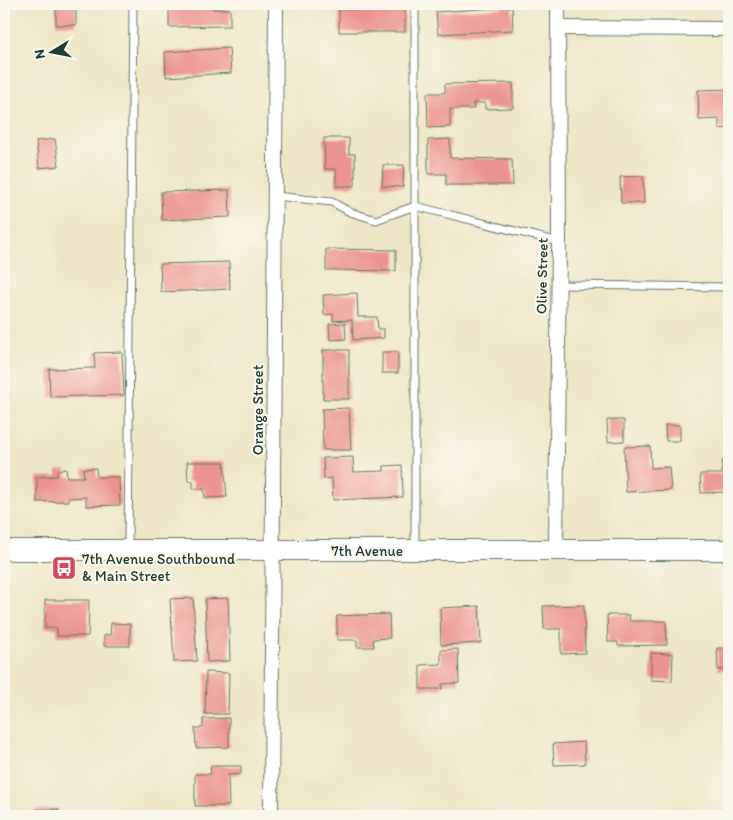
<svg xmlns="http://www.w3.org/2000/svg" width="733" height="820" viewBox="0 0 733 820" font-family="Itim,sans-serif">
  <rect width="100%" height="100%" fill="#fbf7ec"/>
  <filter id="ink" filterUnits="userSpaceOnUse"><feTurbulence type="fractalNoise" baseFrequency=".02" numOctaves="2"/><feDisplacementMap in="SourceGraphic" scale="10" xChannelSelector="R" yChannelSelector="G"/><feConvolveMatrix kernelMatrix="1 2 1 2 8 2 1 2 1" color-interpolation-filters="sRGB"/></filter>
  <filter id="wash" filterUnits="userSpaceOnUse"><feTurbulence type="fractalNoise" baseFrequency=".0096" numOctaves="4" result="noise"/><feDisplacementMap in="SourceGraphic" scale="20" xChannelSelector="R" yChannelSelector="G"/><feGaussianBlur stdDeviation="1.12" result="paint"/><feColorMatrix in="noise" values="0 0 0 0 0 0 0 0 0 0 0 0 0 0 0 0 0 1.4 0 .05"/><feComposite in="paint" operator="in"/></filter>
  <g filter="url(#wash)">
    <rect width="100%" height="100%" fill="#ede6c7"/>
    <g id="blocks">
      <!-- building -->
      <g fill="#eb938e">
        <rect x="56" y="4" width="20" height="21"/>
        <polygon points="169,4 213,4 213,9 230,9 230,26 169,27"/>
        <polygon points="512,7 513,30 438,34 436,12"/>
        <polygon points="339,9 405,10 405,32 339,32"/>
        <polygon points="229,48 231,73 166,77 165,52"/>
        <polygon points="513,83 513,108 485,109 485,103 473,103 474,109 450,109 450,127 428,128 427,93 445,93 445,84"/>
        <polygon points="729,89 729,128 719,129 719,119 699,120 698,90"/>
        <polygon points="324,138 349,138 349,154 355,154 355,186 336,186 336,169 325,169"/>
        <polygon points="55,139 59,166 39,168 36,141"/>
        <polygon points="450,139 450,158 512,159 513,185 446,185 446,174 428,174 428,140"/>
        <polygon points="383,165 404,165 403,187 382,186"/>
        <polygon points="643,176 644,203 621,203 620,177"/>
        <polygon points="229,190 230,217 162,220 161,192"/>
        <polygon points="326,249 396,250 396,271 326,270"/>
        <polygon points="229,262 230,289 161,292 160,264"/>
        <polygon points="357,293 358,317 377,317 378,329 384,329 384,338 353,340 352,320 333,321 333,314 324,315 323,295"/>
        <polygon points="345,323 346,339 330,340 329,324"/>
        <rect x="323" y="350" width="26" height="49"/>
        <polygon points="122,352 124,395 50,397 49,369 95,368 94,353"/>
        <rect x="382" y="352" width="16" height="21"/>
        <polygon points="349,408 351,450 323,450 322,409"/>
        <polygon points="607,420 624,420 624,441 608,442"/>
        <polygon points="665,425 680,425 680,441 666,441"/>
        <polygon points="650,446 651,468 669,467 671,490 626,492 624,447"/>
        <polygon points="353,457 354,472 384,471 384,466 402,465 403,497 333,500 332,478 324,479 323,458"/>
        <polygon points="729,460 729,492 701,493 700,474 722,474 722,461"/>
        <polygon points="187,462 224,462 227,497 205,498 204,489 193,489 193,481 188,481"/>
        <polygon points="96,468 97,477 119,477 120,505 86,506 86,497 68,498 68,501 37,502 37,477 57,476 57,470 66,469 67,477 84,477 83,469"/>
        <polygon points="193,598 197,661 174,662 170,599"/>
        <polygon points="228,598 230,661 207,662 205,599"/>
        <polygon points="45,600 89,600 88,636 57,636 57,628 45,628"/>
        <polygon points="584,605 585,653 561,654 561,629 544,629 543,606"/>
        <polygon points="479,606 481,643 441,645 440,608"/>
        <polygon points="389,614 390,638 373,639 374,647 357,647 357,640 337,640 337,616"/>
        <polygon points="607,615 629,615 630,621 666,621 667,645 618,646 618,642 608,642"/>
        <polygon points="111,623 130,624 130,646 104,646 104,635 110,635"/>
        <polygon points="717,648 729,648 729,669 718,670"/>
        <polygon points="458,649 459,683 442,684 442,689 420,689 420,665 441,664 441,650"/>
        <polygon points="651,653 673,654 672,681 651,680"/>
        <polygon points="206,672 229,673 228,714 205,714"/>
        <polygon points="229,718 229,747 196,748 195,728 203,728 203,719"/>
        <polygon points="584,742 585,764 554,765 553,744"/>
        <polygon points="210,766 241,766 241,774 228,775 229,806 195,806 195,774 211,774"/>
        <polygon points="58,809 59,816 35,816 35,810"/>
      </g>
    </g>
  </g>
  <g filter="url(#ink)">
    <use href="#blocks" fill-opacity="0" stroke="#677867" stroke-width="1"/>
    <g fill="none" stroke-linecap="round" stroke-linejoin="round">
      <defs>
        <g id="lane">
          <polyline points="415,4 415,548"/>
          <polyline points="275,196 332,202 350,212 376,220 415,206 559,242"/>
          <polyline points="559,285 729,287"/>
          <polyline points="128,548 133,4"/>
        </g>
        <g id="street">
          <polyline points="558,28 729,29"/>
          <polyline points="556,549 559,242 558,4"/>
          <polyline points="271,816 276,4"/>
        </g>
        <polyline id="secondary" points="4,550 729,550"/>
      </defs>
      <!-- lane casing -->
      <use href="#lane" stroke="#677867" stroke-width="9"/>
      <!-- street casing -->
      <use href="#street" stroke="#677867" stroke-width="16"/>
      <!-- secondary casing -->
      <use href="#secondary" stroke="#677867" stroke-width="22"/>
      <!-- lane -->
      <use href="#lane" stroke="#fff" stroke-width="7"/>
      <!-- street -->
      <use href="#street" stroke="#fff" stroke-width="14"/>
      <!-- secondary -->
      <use href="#secondary" stroke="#fff" stroke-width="20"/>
    </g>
  </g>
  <!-- icons -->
  <defs>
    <symbol id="bus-square" viewBox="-11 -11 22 22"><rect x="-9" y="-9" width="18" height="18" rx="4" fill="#d1495b" stroke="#fbf7ec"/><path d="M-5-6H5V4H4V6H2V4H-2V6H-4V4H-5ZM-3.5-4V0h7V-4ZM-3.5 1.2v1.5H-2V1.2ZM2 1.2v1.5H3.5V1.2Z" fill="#fff"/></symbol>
  </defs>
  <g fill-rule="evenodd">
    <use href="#bus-square" x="50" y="554" width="28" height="28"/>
  </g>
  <g text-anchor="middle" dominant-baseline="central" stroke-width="4.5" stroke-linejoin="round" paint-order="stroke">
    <!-- street labels -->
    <g font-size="15" fill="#1f3d34" stroke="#fbf7ec">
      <text transform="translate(542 276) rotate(-89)">Olive Street</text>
      <text transform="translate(258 410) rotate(-90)">Orange Street</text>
      <text x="367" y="551">7th Avenue</text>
    </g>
    <!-- poi labels -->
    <g font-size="15" fill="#1f3d34" stroke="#fbf7ec" text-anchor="start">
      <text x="82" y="559">7th Avenue Southbound<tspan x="82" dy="17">&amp; Main Street</tspan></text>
    </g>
  </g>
  <!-- margin -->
  <rect width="733" height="820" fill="none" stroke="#fbf7ec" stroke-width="20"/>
  <!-- north arrow -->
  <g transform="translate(52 52) rotate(260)" stroke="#fbf7ec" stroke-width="4" paint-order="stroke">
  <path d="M0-4L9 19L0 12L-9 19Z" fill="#1f3d34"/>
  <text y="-8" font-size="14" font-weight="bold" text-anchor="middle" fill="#1f3d34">N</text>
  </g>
</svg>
